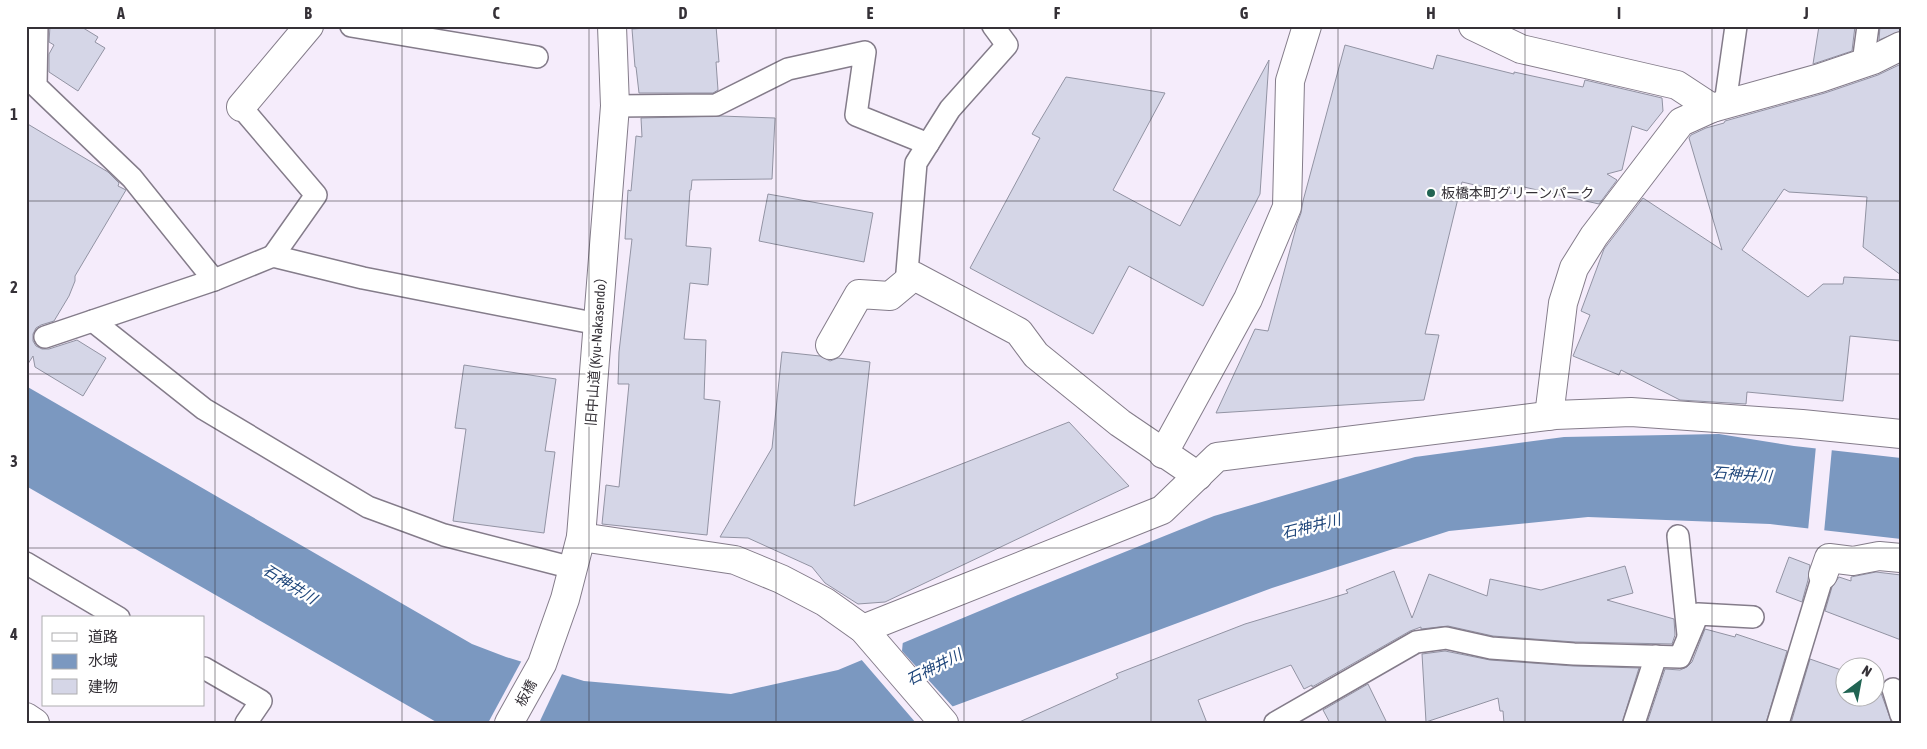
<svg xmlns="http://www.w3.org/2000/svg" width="1927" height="749" viewBox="0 0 1927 749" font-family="'Asap Condensed','Noto Sans JP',sans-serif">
  <rect width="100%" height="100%" fill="#f5ecfb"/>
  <!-- water -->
  <polygon fill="#7b98c0" points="26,386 472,644 506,657 584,681 731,694 838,670 1018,595 1214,516 1415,457 1564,437 1719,434 1794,446 1901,458 1901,539 1770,524 1588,517 1449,531 1272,588 908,723 438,723 26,486"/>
  <!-- pier -->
  <g fill="#f5ecfb">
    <polygon points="1816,446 1832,448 1824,533 1808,531"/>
    <polygon points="903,640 902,651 954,708 916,723 860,658"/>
    <polygon points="522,660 563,672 539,723 488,723"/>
  </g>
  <!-- building -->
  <g fill="#d5d6e7" stroke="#9293a3">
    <polygon points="50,26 80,26 98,37 95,42 105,48 78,91 49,72 49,54 54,45 49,42"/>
    <polygon points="675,26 716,26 719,62 716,62 718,90 713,93 639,93 636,67 635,67 632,29"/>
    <polygon points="1819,26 1855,26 1852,51 1813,64"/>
    <polygon points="1880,26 1901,26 1901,31 1879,40"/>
    <polygon points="1345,45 1433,69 1437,55 1514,74 1514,72 1583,87 1585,80 1662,98 1663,111 1647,131 1632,126 1622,170 1607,174 1617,180 1599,204 1524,187 1522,196 1462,182 1425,334 1439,335 1424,400 1216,413 1255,329 1268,331 1297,224 1301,213 1303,201"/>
    <polygon points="1269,60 1260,194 1203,306 1129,266 1093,334 970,268 1040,138 1032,134 1066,77 1165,93 1113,190 1180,226"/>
    <polygon points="1901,64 1901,275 1863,247 1867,197 1789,192 1784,189 1742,250 1808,297 1823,284 1843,284 1844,277 1901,280 1901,341 1850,336 1843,401 1747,392 1746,404 1680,400 1621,370 1619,375 1573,356 1590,315 1581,311 1604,249 1643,198 1722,250 1689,138 1691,135 1706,128 1724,123 1725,121 1825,93 1878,75"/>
    <polygon points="721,116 775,118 772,179 692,180 691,190 690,190 686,246 711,248 708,285 690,283 684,339 706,340 704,399 720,401 707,535 602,524 606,485 619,487 629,384 618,384 619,352 632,239 625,239 628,190 631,191 636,136 642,137 641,118"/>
    <polygon points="26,123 108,172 119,183 118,186 126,190 75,276 75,281 69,296 54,321 41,325 36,328 33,334 33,341 36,346 42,349 49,349 77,340 106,358 83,396 35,367 33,356 26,367"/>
    <polygon points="768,194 873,213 864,262 759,241"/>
    <polygon points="782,352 820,356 830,361 838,358 870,362 854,506 1069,422 1129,486 885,602 858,604 825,583 812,567 748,538 720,537 772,448"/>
    <polygon points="464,365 556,379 545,451 555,452 544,533 453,521 466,429 455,428"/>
    <polygon points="1789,557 1810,565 1808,580 1802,602 1776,592"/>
    <polygon points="1625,566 1633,593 1607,600 1674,619 1675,635 1672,644 1575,642 1493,636 1448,626 1421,629 1421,627 1410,631 1312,687 1312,685 1304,689 1291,665 1198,700 1207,723 1017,723 1118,678 1116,674 1245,624 1348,593 1346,590 1394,571 1412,618 1429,574 1487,596 1490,579 1541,590"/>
    <polygon points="1876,572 1901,575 1901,640 1825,611 1832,587 1839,577 1851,581 1851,577"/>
    <polygon points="1705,629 1735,637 1736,634 1787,651 1766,723 1647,723 1665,669 1680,670 1687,667 1692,662"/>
    <polygon points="1445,651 1490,660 1573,666 1639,668 1622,723 1504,723 1503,711 1500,711 1498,698 1426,722 1422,654"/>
    <polygon points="1810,659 1844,671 1844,696 1874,696 1874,681 1882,684 1881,693 1892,723 1791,723"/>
    <polygon points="1368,684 1387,723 1330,723 1323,710"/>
  </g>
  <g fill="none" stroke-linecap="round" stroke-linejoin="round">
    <defs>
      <g id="lane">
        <polyline points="37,26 36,86 132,178 214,280"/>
        <polyline points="351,26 537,57"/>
        <polyline points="1863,63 1868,26"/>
        <polyline points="1725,104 1736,26"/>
        <polyline points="615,106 716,105 788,69 865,52 856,115 928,144"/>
        <polyline points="241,107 316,195 273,256"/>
        <polyline points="914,276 907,272 916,163 950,109 1007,45 993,26"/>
        <polyline points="93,321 204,409 368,507 444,535 573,568"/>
        <polyline points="45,337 214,280 273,256 363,278 598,324"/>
        <polyline points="1678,536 1688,635"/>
        <polyline points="26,563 119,618"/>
        <polyline points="204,668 261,701 246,723"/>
        <polyline points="1893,689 1901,715"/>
        <polyline points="1275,723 1416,642 1446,638 1491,648 1574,654 1680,657 1698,614 1753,617"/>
        <polyline points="1634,723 1656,656"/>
        <polyline points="1778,723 1823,575"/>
      </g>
      <g id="street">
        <polyline points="1473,26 1521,49 1677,85 1712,108"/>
        <polyline points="241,107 309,26"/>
        <polyline points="830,345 859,294 890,296 914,276 1019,332 1036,355 1120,423 1198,476"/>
        <polyline points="1549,416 1563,303 1574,268 1594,236 1681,122 1712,108 1820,78 1873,60 1901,46"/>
        <polyline points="1163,454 1248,299 1287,207 1290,81 1307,26"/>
        <polyline points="581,537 735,560 781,579 825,602 863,629 944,723"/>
        <polyline points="1823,575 1829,558 1853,561 1879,556 1901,558"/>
        <polyline points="863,629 1162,510 1217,457 1555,415 1631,412 1802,424 1901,434"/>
        <polyline points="26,717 35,723"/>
        <polyline points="509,723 542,664 565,599 581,537 615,106 612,26"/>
      </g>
    </defs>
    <!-- lane casing -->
    <use href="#lane" stroke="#847c8a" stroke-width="24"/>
    <!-- street casing -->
    <use href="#street" stroke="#847c8a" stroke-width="30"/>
    <!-- lane -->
    <use href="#lane" stroke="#fff" stroke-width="21"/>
    <!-- street -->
    <use href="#street" stroke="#fff" stroke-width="28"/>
  </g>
  <!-- grid -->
  <path fill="none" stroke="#353137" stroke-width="1" stroke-opacity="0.55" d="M215 26V723M402 26V723M589 26V723M776 26V723M964 26V723M1151 26V723M1338 26V723M1525 26V723M1712 26V723M26 201H1901M26 374H1901M26 548H1901"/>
  <!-- markers -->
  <circle fill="#216453" stroke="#fff" stroke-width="2" cx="1431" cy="193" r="5"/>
  <g text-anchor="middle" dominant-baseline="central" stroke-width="4.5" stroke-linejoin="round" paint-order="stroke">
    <!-- poi labels -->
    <g font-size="14" fill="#353137" stroke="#fff" text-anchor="start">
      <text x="1441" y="193">板橋本町グリーンパーク</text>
    </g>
    <!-- street labels -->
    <g font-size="14" fill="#353137" stroke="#fff">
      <text transform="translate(596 348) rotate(-86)">旧中山道 (Kyu-Nakasendo）</text>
      <text transform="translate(526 693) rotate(-61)">板橋</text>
    </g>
    <!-- water labels -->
    <g font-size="15" font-style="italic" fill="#20477b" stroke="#fff">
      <text transform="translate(1742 474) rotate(4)">石神井川</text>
      <text transform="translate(1311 526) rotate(-14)">石神井川</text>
      <text transform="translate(290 584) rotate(32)">石神井川</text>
      <text transform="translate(934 667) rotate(-27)">石神井川</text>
    </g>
  </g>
  <!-- border -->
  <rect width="1927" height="749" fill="none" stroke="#ffffff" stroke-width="55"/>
  <!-- legend -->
  <rect x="42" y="616" width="162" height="90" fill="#ffffff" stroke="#aeadaf"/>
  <rect x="52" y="633" width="25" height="8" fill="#ffffff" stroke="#aeadaf"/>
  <text x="88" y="642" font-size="15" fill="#353137">道路</text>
  <rect x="52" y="654" width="25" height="15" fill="#7b98c0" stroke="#aeadaf"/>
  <text x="88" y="666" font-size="15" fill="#353137">水域</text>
  <rect x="52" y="679" width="25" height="15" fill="#d5d6e7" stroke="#aeadaf"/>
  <text x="88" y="692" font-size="15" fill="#353137">建物</text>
  <!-- north arrow -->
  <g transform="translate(1860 682) rotate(32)"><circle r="24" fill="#ffffff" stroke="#aeadaf"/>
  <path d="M0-4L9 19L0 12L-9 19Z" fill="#216453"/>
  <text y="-8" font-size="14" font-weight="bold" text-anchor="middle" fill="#353137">N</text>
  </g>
  <rect x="28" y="28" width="1872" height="694" fill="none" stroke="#353137" stroke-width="2"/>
  <g font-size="16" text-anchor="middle" font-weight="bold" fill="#353137">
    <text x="121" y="19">A</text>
    <text x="308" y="19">B</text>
    <text x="496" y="19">C</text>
    <text x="683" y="19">D</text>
    <text x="870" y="19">E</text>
    <text x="1057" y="19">F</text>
    <text x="1244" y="19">G</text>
    <text x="1431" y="19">H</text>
    <text x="1619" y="19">I</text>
    <text x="1806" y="19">J</text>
    <text x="14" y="120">1</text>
    <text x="14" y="293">2</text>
    <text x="14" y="467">3</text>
    <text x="14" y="640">4</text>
  </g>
</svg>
